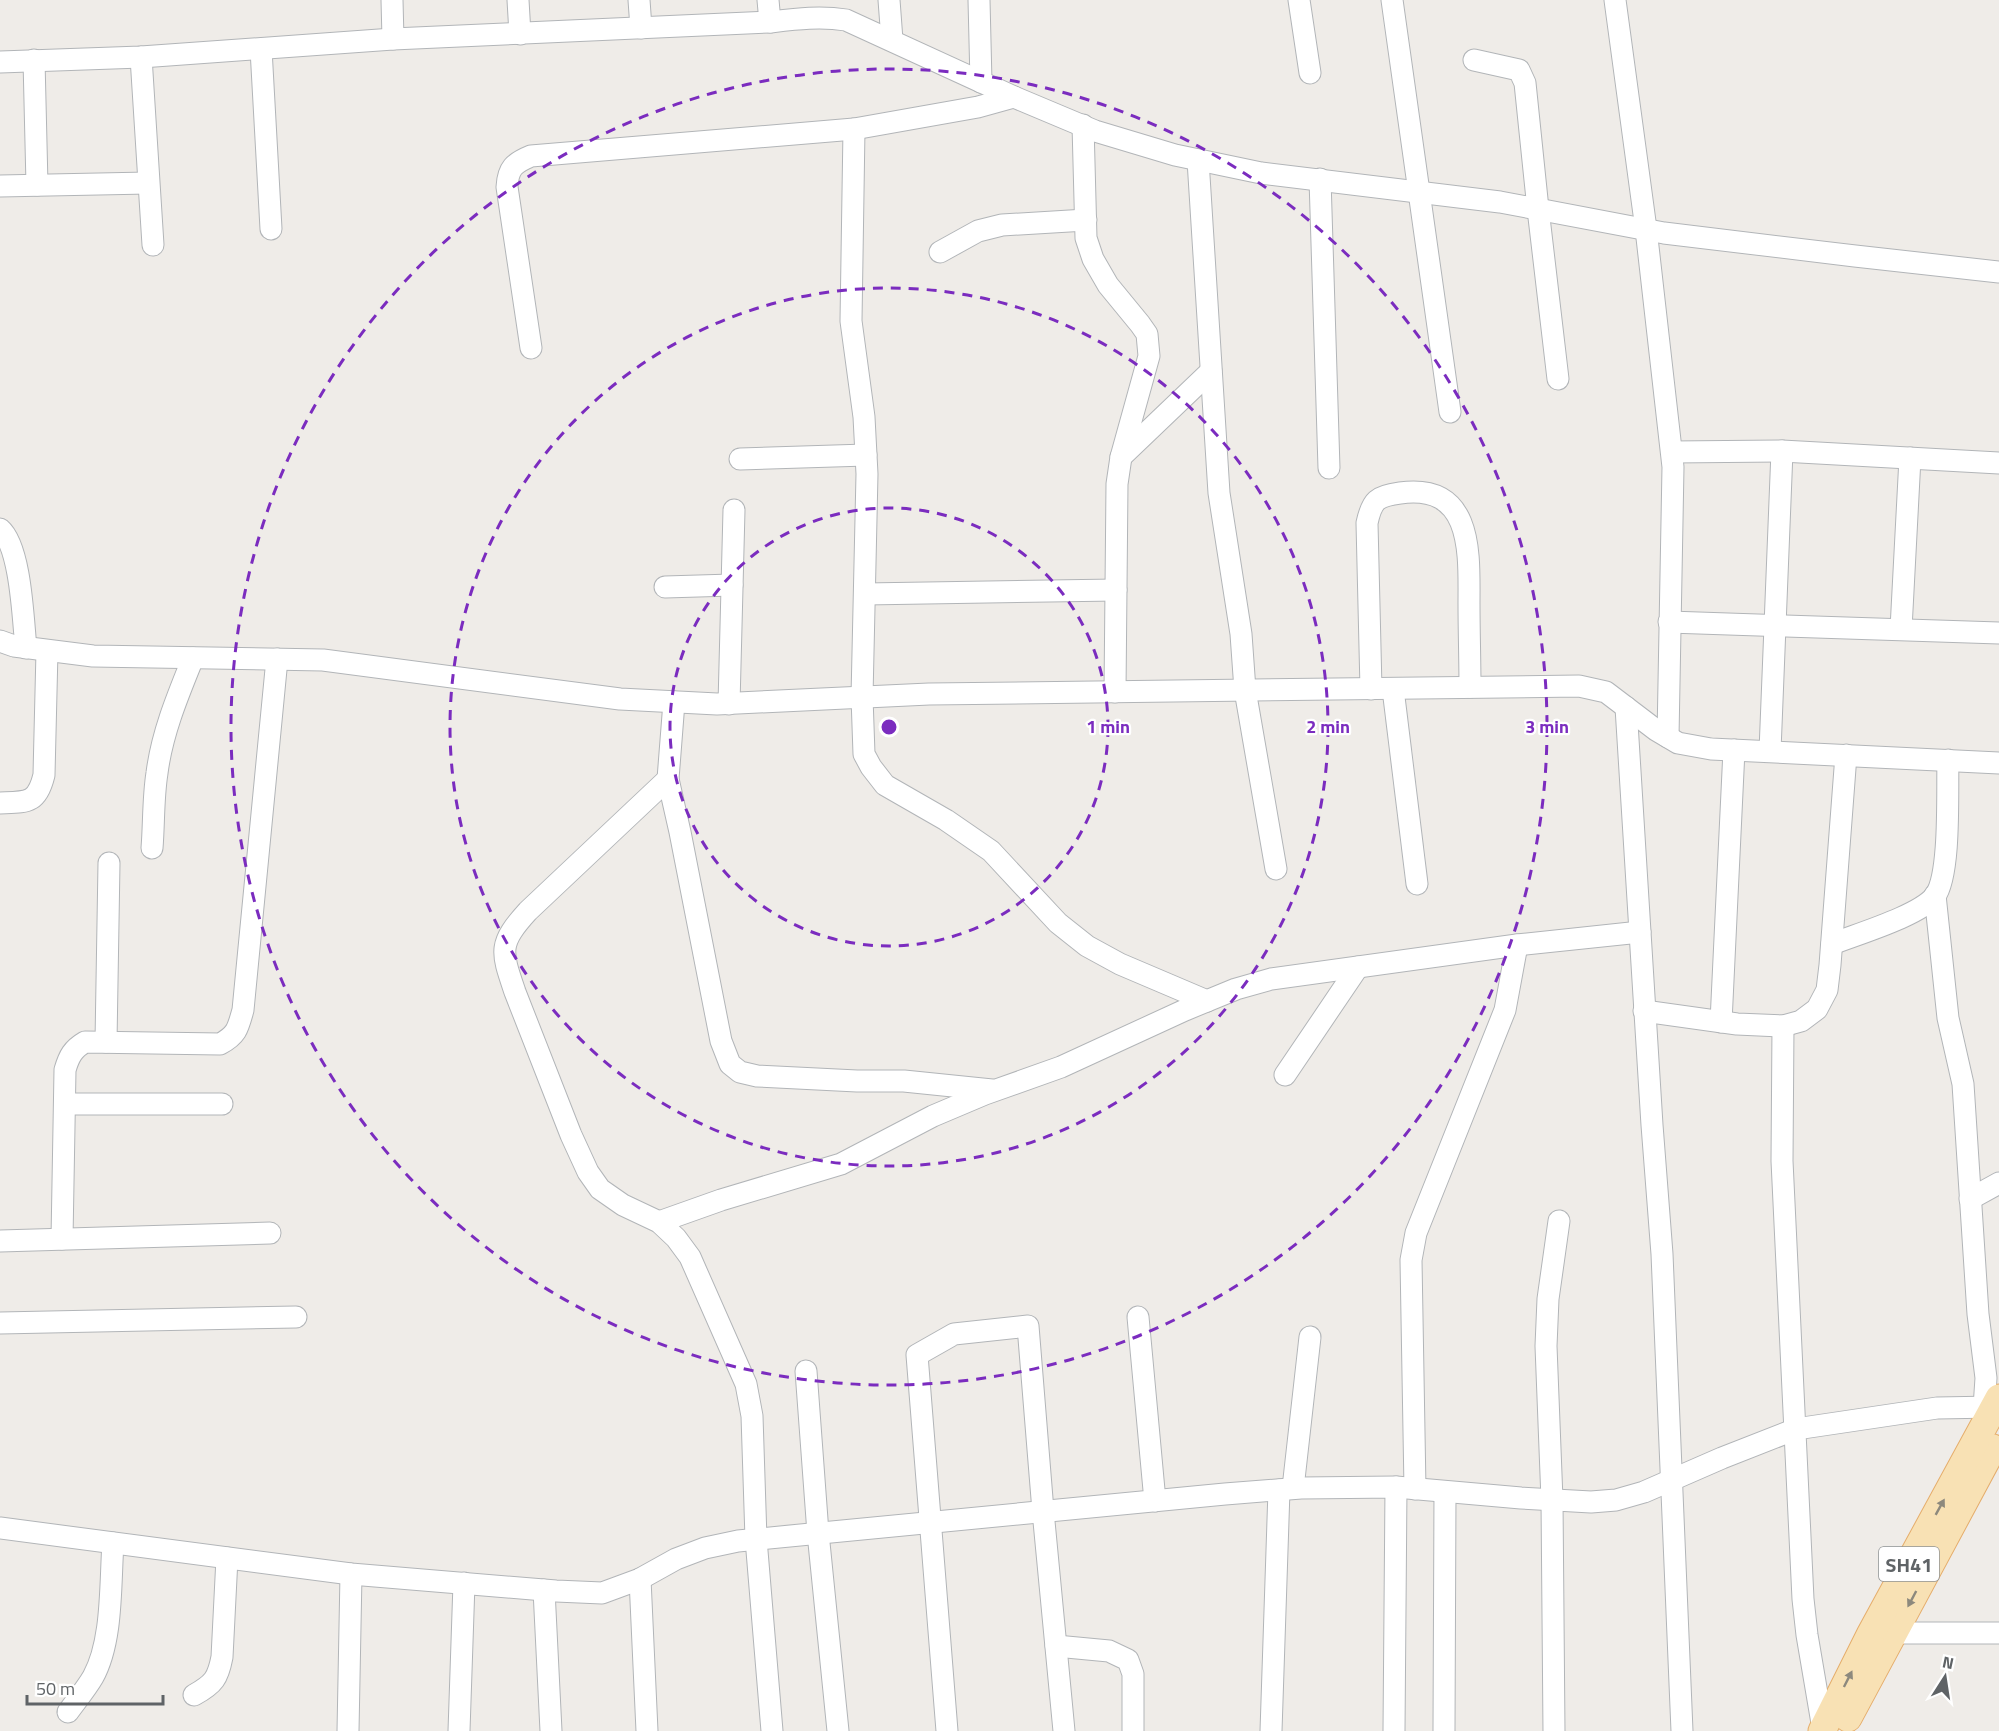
<svg xmlns="http://www.w3.org/2000/svg" width="1999" height="1731" viewBox="0 0 1999 1731" font-family="'Titillium Web',sans-serif">
  <rect width="100%" height="100%" fill="#efece8"/>
  <g fill="none" stroke-linecap="round" stroke-linejoin="round">
    <defs>
      <g id="minor">
        <polyline points="392,0 393,39"/>
        <polyline points="518,0 520,34"/>
        <polyline points="639,0 641,28"/>
        <polyline points="768,0 770,22"/>
        <polyline points="889,0 892,40"/>
        <polyline points="979,0 981,82"/>
        <polyline points="1299,0 1310,73"/>
        <polyline points="1392,0 1450,412"/>
        <polyline points="1615,0 1646,229 1673,467 1668,737"/>
        <polyline points="261,49 271,229"/>
        <polyline points="141,57 153,245"/>
        <polyline points="34,60 37,185"/>
        <polyline points="1474,60 1519,70 1525,83 1538,209 1558,379"/>
        <path d="M0 62 141 57 393 39 770 22C796 19 820 16 846 20L1014 97 1095 131 1175 155 1261 173 1500 202 1664 233 1855 256 1999 272"/>
        <polyline points="1083,125 1086,238 1093,259 1108,285 1140,324 1147,334 1149,356 1121,457 1117,484 1115,692"/>
        <polyline points="854,129 851,321 864,417 867,474 862,697 864,754 871,767 885,785 946,820 991,851 1058,923 1087,946 1120,964 1207,1001"/>
        <polyline points="1198,160 1219,493 1241,634 1245,690 1276,869"/>
        <polyline points="1320,179 1329,468"/>
        <polyline points="0,186 148,183"/>
        <polyline points="940,252 978,231 1002,225 1086,220"/>
        <path d="M531 348 507 187C508 168 514 163 531 156L854 129 978 107 1014 97"/>
        <polyline points="1672,452 1782,451 1999,463"/>
        <polyline points="1121,457 1211,371"/>
        <polyline points="740,459 866,455"/>
        <path d="M0 529C21 547 23 620 26 648"/>
        <polyline points="665,587 732,585"/>
        <polyline points="865,594 1116,590"/>
        <polyline points="1669,622 1999,633"/>
        <polyline points="1901,629 1910,458"/>
        <polyline points="0,641 14,646 93,656 323,660 620,699 717,704 929,694 1579,686 1606,692 1656,730 1678,743 1711,749 1999,763"/>
        <path d="M1371 689 1367 523C1372 500 1377 496 1400 493 1474 483 1469 554 1469 604 1469 632 1470 660 1470 687"/>
        <polyline points="1393,689 1417,884"/>
        <polyline points="674,702 668,779 680,832 721,1041 730,1064 740,1072 757,1076 857,1081 904,1081 992,1090"/>
        <polyline points="729,704 734,510"/>
        <polyline points="1626,707 1652,1125 1662,1254 1682,1731"/>
        <polyline points="1770,751 1782,451"/>
        <path d="M668 779 528 911C498 944 501 951 515 992L571 1135 588 1172 600 1189 623 1205 659 1222 676 1238 690 1257 746 1384 752 1416 756 1539 772 1731"/>
        <path d="M0 803C27 802 37 804 44 775L47 651"/>
        <path d="M152 848C154 824 153 798 157 773 162 733 178 695 193 658"/>
        <polyline points="1935,895 1948,1018 1963,1084 1978,1314 1986,1378 1984,1408"/>
        <path d="M1832 944C1857 934 1919 916 1935 896 1951 875 1947 789 1948 760"/>
        <polyline points="1644,1011 1737,1024 1783,1026 1801,1021 1817,1009 1827,990 1830,965 1846,755"/>
        <polyline points="1721,1022 1734,750"/>
        <polyline points="1783,1026 1782,1161 1803,1599 1807,1635 1823,1729"/>
        <polyline points="106,1042 109,863"/>
        <polyline points="1285,1075 1358,967"/>
        <polyline points="65,1104 222,1104"/>
        <polyline points="1970,1199 1999,1183"/>
        <polyline points="659,1222 721,1200 841,1164 933,1116 985,1094 1061,1067 1185,1010 1236,989 1271,979 1517,945 1640,932"/>
        <path d="M62 1239 65 1070C69 1056 73 1049 85 1042L220 1044C237 1035 238 1028 243 1010L277 659"/>
        <polyline points="0,1241 270,1233"/>
        <polyline points="1138,1317 1155,1501"/>
        <polyline points="0,1323 296,1317"/>
        <polyline points="806,1371 818,1533 838,1731"/>
        <polyline points="1293,1488 1310,1337"/>
        <polyline points="1415,1489 1411,1260 1416,1233 1505,1010 1517,945"/>
        <polyline points="0,1528 351,1574 556,1591 602,1593 640,1579 676,1559 705,1548 738,1541 1225,1494 1301,1488 1396,1487 1521,1498 1591,1502 1616,1500 1644,1492 1722,1458 1796,1429 1937,1408 1994,1407 1999,1409"/>
        <polyline points="640,1579 647,1731"/>
        <polyline points="544,1590 551,1731"/>
        <polyline points="1894,1633 1999,1633"/>
        <polyline points="1056,1646 1109,1651 1128,1660 1133,1674 1133,1731"/>
        <path d="M194 1695C214 1684 218 1678 222 1657L227 1558"/>
        <path d="M68 1712C76 1701 86 1689 93 1677 113 1641 110 1584 113 1543"/>
        <polyline points="348,1731 351,1574"/>
        <polyline points="459,1731 464,1583"/>
        <polyline points="947,1731 917,1355 954,1334 1028,1326 1043,1511 1064,1731"/>
        <polyline points="1271,1731 1279,1490"/>
        <polyline points="1394,1731 1396,1487"/>
        <polyline points="1444,1731 1445,1492"/>
        <polyline points="1554,1731 1552,1500 1546,1346 1548,1299 1559,1221"/>
      </g>
      <g id="major">
        <polyline points="1848,1718 1993,1448"/>
        <polyline points="1822,1731 1870,1635 1999,1398"/>
      </g>
    </defs>
    <!-- minor casing -->
    <use href="#minor" stroke="#b2b5b8" stroke-width="23"/>
    <!-- major casing -->
    <use href="#major" stroke="#e5ad6b" stroke-width="29"/>
    <!-- minor -->
    <use href="#minor" stroke="#fff" stroke-width="21"/>
    <!-- major -->
    <use href="#major" stroke="#f8e1b4" stroke-width="27"/>
  </g>
  <!-- one-way arrows -->
  <defs><path id="oneway-solid" d="M-6-.8H1V-3.2L6.5 0L1 3.2V.8H-6Z" transform="scale(1.5)"/></defs>
  <g fill="#8d897d">
    <use href="#oneway-solid" transform="translate(1940 1507) rotate(-61)"/>
    <use href="#oneway-solid" transform="translate(1912 1599) rotate(118)"/>
    <use href="#oneway-solid" transform="translate(1848 1679) rotate(-63)"/>
  </g>
  <!-- distance rings -->
  <g fill="none" stroke="#7b2cbf" stroke-width="3" stroke-dasharray="10 8">
    <circle cx="889" cy="727" r="219"/>
    <circle cx="889" cy="727" r="439"/>
    <circle cx="889" cy="727" r="658"/>
  </g>
  <g text-anchor="middle" dominant-baseline="central" stroke-width="4.5" stroke-linejoin="round" paint-order="stroke">
    <!-- shield labels -->
    <rect fill="#fff" stroke="#8f9294" stroke-width="1.5" x="1879" y="1547" width="60" height="34" rx="4.5"/>
    <g font-size="20" font-weight="bold" fill="#5f6366">
      <text x="1909" y="1564">SH41</text>
    </g>
  </g>
  <circle cx="889" cy="727" r="9" fill="#7b2cbf" stroke="#fff" stroke-width="3"/>
  <g font-size="18" text-anchor="middle" font-weight="bold" fill="#7b2cbf" stroke="#fff" stroke-width="4.5" stroke-linejoin="round" paint-order="stroke">
    <text x="1108" y="733">1 min</text>
    <text x="1328" y="733">2 min</text>
    <text x="1547" y="733">3 min</text>
  </g>
  <!-- north arrow -->
  <g transform="translate(1945 1677) rotate(12)" stroke="#ffffff" stroke-width="4.5" paint-order="stroke">
  <path d="M0-4.5L10 22L0 15L-10 22Z" fill="#5f6366"/>
  <text y="-9" font-size="16" font-weight="bold" text-anchor="middle" fill="#5f6366">N</text>
  </g>
  <!-- scale -->
  <path d="M27 1695v9h136v-9" fill="none" stroke="#5f6366" stroke-width="3"/>
  <text x="36" y="1695" font-size="18" fill="#5f6366" stroke="#ffffff" stroke-width="4.5" paint-order="stroke">50 m</text>
</svg>
